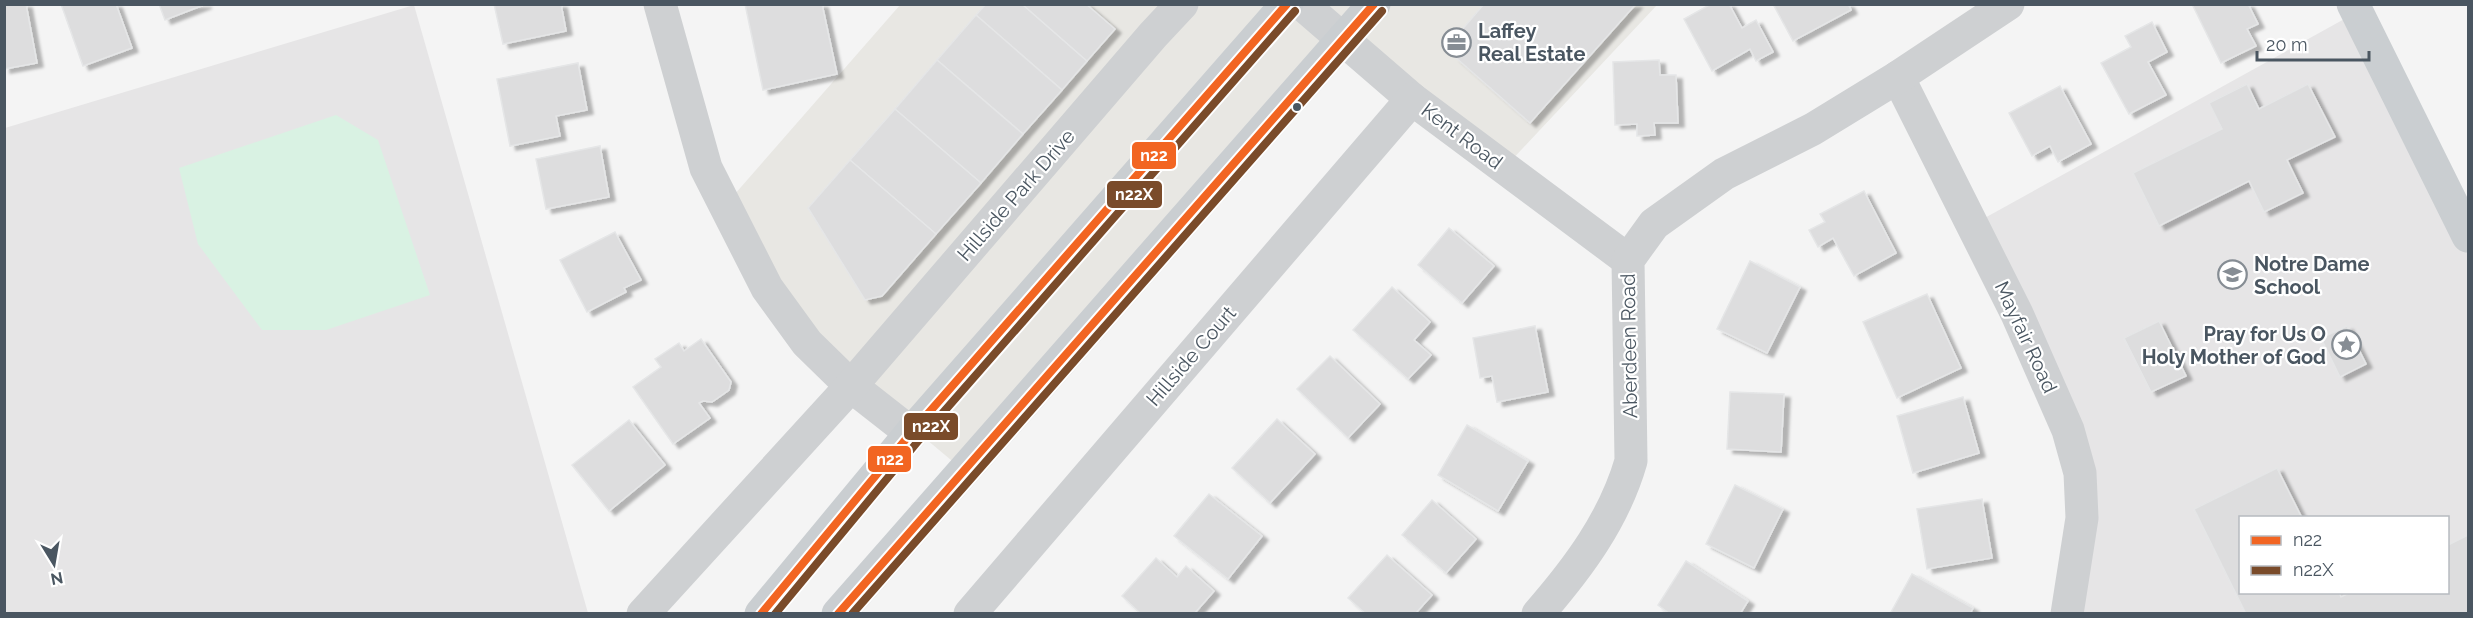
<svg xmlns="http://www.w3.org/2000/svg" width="2473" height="618" viewBox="0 0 2473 618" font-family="Raleway,sans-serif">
  <defs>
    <filter id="shadow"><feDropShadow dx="6" dy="4" stdDeviation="1.5" flood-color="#0004"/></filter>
  </defs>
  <rect width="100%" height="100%" fill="#f4f4f4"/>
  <!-- commercial -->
  <polygon fill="#e8e7e3" points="900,5 1657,5 1508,164 1351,38 969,475 812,344 727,203"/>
  <!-- education -->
  <g fill="#e6e5e6" fill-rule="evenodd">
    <polygon points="414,5 588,613 5,614 5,128"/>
    <path d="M2357 12 2468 236V613H2067L2083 470 1972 225ZM2240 518H2448V592H2240Z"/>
  </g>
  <!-- green -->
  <polygon fill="#d9f2e3" points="336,115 378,140 430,295 326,330 262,330 198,244 179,168"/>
  <!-- building -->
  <g fill="#ddddde" stroke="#e5e6e7" stroke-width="1.5" filter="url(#shadow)">
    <polygon points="4,4 26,4 37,63 4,69"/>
    <polygon points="61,4 116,4 132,48 83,66"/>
    <polygon points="159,4 206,4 165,20"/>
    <polygon points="494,4 561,4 566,31 503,44"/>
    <polygon points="745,4 822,4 837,74 763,90"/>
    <polygon points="986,4 1022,4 1087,61 1062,90 976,15"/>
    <polygon points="1022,4 1086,4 1115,29 1087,61"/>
    <polygon points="1484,4 1636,4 1530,123 1455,57 1453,40"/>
    <polygon points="1711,4 1729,4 1742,28 1756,20 1773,52 1756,61 1750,49 1712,71 1684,19"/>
    <polygon points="1773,4 1848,4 1851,10 1793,41"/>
    <polygon points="2192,4 2248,4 2258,24 2247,29 2256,46 2221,63"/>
    <polygon points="976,15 1062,90 1023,134 937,60"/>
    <polygon points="2152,22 2167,52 2148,62 2166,95 2129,114 2101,63 2131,47 2125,36"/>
    <polygon points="937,60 1023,134 981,183 895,109"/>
    <polygon points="1659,60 1660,75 1676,75 1678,123 1654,123 1655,135 1637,136 1637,124 1615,125 1613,62"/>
    <polygon points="578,63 587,110 556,116 560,136 510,146 497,79"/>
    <polygon points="2247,84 2259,109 2308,84 2335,137 2287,160 2303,193 2264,212 2249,181 2159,226 2133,173 2222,129 2209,103"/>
    <polygon points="2060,86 2091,144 2058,162 2050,146 2032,156 2009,113"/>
    <polygon points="895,109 981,183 936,234 850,160"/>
    <polygon points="600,146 609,197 546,209 536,159"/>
    <polygon points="850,160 936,234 882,296 865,300 808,208"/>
    <polygon points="1864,191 1896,253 1854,276 1833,238 1818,247 1809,230 1825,222 1820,214"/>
    <polygon points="1449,228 1494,266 1462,303 1418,265"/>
    <polygon points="615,232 641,280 624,288 626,292 587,312 560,260"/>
    <polygon points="1750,261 1800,287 1767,353 1717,329"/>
    <polygon points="1392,287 1430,322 1414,340 1431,355 1408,379 1353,330"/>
    <polygon points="1927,294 1961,368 1897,398 1863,322"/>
    <polygon points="2159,321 2186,376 2151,392 2124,338"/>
    <polygon points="1535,326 1548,392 1497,402 1492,376 1480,378 1473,338"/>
    <polygon points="2347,326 2366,364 2340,377 2321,338"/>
    <polygon points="701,339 731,382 729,390 712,402 703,401 699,403 710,418 673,444 633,387 661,367 655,359 679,343 684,351"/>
    <polygon points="1330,356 1380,404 1348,438 1297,389"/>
    <polygon points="1730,392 1784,394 1781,452 1727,449"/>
    <polygon points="1963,397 1979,453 1913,473 1897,416"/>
    <polygon points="1277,419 1315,454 1270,503 1232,468"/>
    <polygon points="629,420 665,465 609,511 572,465"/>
    <polygon points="1467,425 1528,461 1498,511 1438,475"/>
    <polygon points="2277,468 2302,518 2240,518 2240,592 2339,592 2341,597 2351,592 2448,592 2448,545 2468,535 2468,614 2246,614 2194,509"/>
    <polygon points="1735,485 1783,509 1754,568 1706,544"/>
    <polygon points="1209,494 1262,536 1228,579 1174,536"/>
    <polygon points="1982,499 1992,558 1927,569 1917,509"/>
    <polygon points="1432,500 1476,539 1446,573 1402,535"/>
    <polygon points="1387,555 1432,595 1415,614 1366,614 1348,598"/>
    <polygon points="1156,558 1177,577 1186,566 1214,591 1194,614 1141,614 1122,596"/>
    <polygon points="1686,561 1748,601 1740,614 1670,614 1658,605"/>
    <polygon points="1912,574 1973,608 1970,614 1890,614"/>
  </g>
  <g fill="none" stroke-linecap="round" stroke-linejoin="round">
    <!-- minor -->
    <g stroke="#ced0d2" stroke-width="33">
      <polyline points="660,4 706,168 767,288 807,343 851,386 911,433"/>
      <polyline points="1302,4 1412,99 1628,260"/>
      <polyline points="1898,77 2017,314 2068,430 2080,473 2082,518 2067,614"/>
      <polyline points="643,614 851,386 1153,35 1182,4"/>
      <polyline points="970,614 1412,99"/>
      <path d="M1538 614C1578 568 1614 520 1631 461L1628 260 1654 224 1724 174 1813 129 1898 77 2008 4"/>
    </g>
    <!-- primary -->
    <g stroke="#caced1" stroke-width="33">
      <polyline points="2353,4 2468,236"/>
      <polyline points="761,614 911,433 1287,4"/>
      <polyline points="838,614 1374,4"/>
    </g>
    <defs>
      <g id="bus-1">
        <polyline points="761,614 911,433 1287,4"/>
        <polyline points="838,614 1374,4"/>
      </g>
      <g id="bus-2">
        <polyline points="775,614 919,440 1295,11"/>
        <polyline points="852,614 1382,11"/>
      </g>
    </defs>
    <!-- bus-1 casing -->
    <use href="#bus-1" stroke="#fff" stroke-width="12"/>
    <!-- bus-2 casing -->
    <use href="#bus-2" stroke="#fff" stroke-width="12"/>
    <!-- bus-1 -->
    <use href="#bus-1" stroke="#f26522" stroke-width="8"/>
    <!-- bus-2 -->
    <use href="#bus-2" stroke="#7a4b2a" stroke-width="8"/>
  </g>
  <!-- icons -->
  <defs>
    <symbol id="office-ring" viewBox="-11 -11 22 22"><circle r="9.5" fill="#fff" stroke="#868d94" stroke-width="1.5"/><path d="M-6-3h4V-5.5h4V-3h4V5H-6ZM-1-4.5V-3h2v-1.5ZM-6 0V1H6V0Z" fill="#868d94"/></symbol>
    <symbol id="school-ring" viewBox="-11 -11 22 22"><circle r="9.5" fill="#fff" stroke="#868d94" stroke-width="1.5"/><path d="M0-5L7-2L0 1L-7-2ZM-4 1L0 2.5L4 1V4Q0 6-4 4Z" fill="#868d94"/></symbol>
    <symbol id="sight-ring" viewBox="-11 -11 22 22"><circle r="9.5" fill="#fff" stroke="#868d94" stroke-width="1.5"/><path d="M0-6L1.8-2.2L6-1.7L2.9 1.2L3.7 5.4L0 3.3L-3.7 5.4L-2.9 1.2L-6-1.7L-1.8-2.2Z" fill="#868d94"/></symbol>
  </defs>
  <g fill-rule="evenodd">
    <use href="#office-ring" x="1440" y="26" width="33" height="33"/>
    <use href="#school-ring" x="2216" y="258" width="33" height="33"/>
    <use href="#sight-ring" x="2330" y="328" width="33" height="33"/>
  </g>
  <!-- markers -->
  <circle fill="#4a5661" stroke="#fff" stroke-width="2" cx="1297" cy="107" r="5"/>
  <g text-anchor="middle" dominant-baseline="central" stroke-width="4.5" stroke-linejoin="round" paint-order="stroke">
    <!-- poi labels -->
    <g font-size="20" font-weight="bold" fill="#4a5661" stroke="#fff" text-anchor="start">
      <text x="1478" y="31">Laffey<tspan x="1478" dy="23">Real Estate</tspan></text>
      <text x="2254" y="264">Notre Dame<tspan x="2254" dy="23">School</tspan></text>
      <text x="2326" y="334" text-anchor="end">Pray for Us O<tspan x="2326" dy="23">Holy Mother of God</tspan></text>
    </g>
    <!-- street labels -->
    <g font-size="20" fill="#4a5661" stroke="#fff">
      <text transform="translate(1462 136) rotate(37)">Kent Road</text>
      <text transform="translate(1016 195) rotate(-49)">Hillside Park Drive</text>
      <text transform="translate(2026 337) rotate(65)">Mayfair Road</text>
      <text transform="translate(1629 346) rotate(-91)">Aberdeen Road</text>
      <text transform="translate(1191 356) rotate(-49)">Hillside Court</text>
    </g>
  </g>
  <g stroke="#fff" stroke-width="2">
    <rect x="1131" y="141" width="46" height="29" rx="6" fill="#f26522"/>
    <rect x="1106" y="180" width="57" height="29" rx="6" fill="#7a4b2a"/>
    <rect x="903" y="412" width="56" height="29" rx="6" fill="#7a4b2a"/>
    <rect x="867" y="445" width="45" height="28" rx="6" fill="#f26522"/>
  </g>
  <g font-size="16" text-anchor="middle" font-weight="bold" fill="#fff">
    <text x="1154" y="161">n22</text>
    <text x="1134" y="200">n22X</text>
    <text x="931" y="432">n22X</text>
    <text x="890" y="465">n22</text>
  </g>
  <!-- border -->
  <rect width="2473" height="618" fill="none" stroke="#4a5661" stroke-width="12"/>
  <!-- legend -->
  <rect x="2239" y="516" width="210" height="78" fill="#ffffff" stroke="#b7bbc0" stroke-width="1.5"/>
  <rect x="2251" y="536" width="30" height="9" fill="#f26522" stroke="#b7bbc0" stroke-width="1.5"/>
  <text x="2293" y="546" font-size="18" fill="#4a5661">n22</text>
  <rect x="2251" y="566" width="30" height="9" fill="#7a4b2a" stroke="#b7bbc0" stroke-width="1.5"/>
  <text x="2293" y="576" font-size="18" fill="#4a5661">n22X</text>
  <!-- north arrow -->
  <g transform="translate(54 564) rotate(169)" stroke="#ffffff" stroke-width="4.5" paint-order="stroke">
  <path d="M0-4.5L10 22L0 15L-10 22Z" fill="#4a5661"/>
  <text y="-9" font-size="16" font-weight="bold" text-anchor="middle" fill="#4a5661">N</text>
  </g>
  <!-- scale -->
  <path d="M2257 51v9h112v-9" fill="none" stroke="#4a5661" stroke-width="3"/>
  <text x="2266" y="51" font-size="18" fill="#4a5661" stroke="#ffffff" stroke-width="4.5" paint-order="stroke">20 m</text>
</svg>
